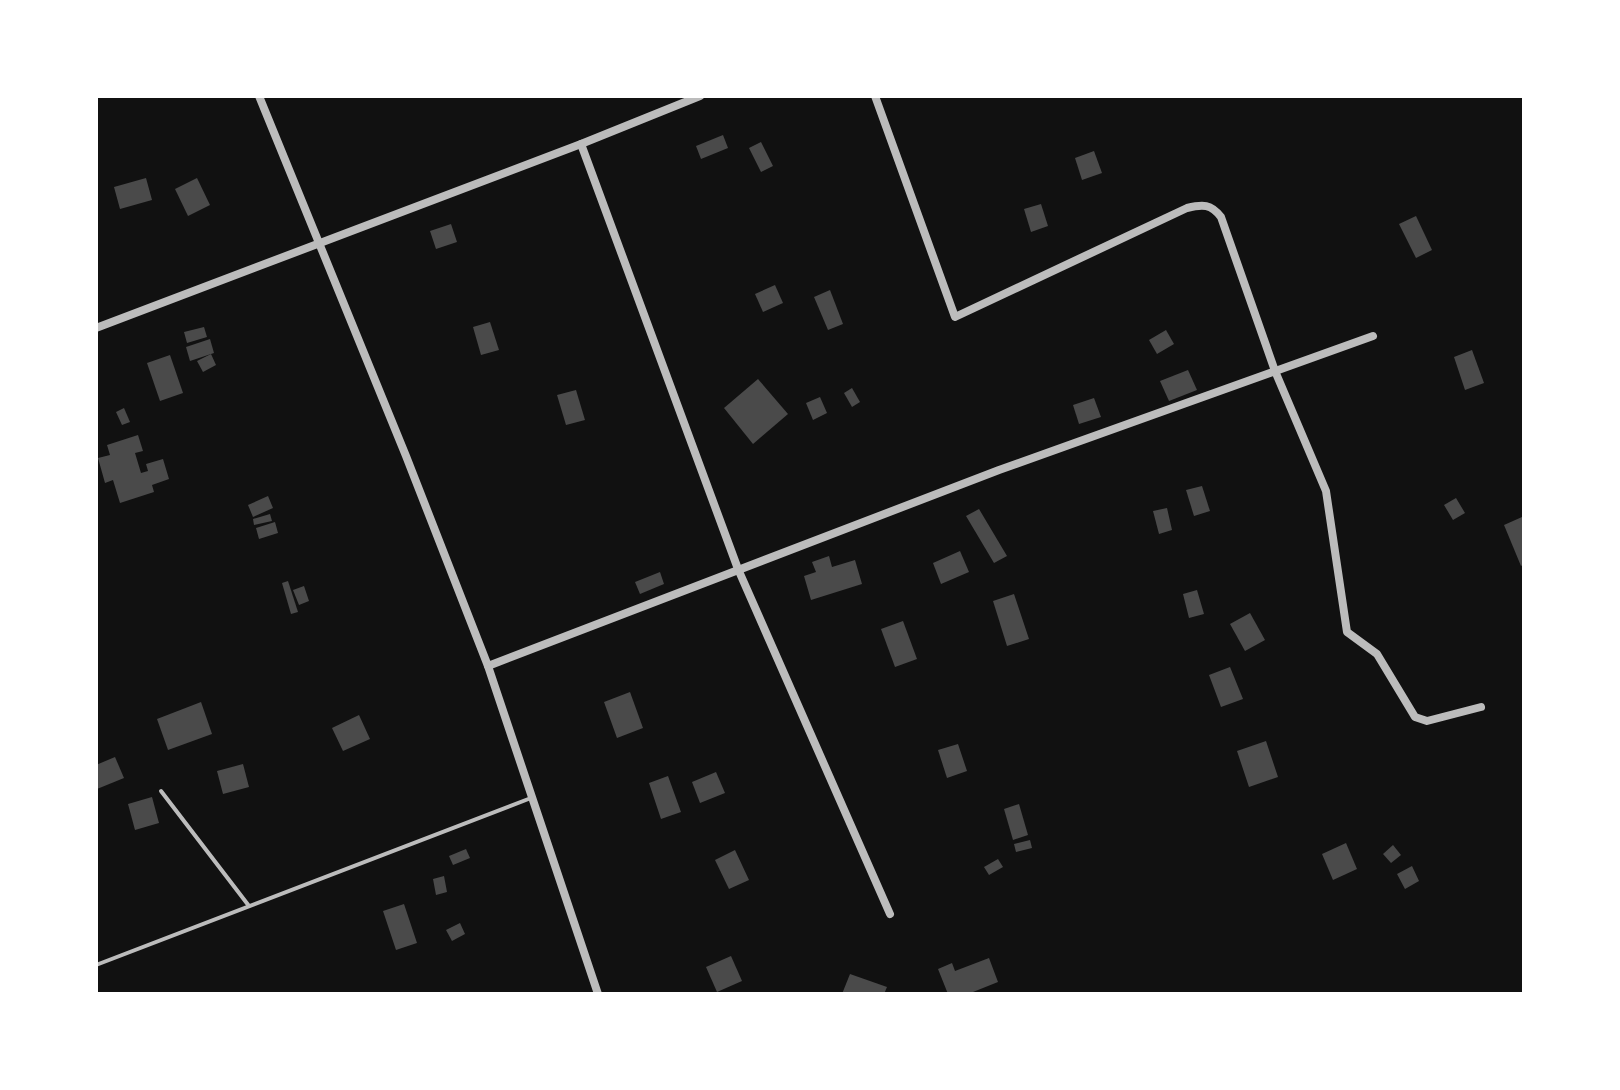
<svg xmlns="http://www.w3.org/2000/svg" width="1620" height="1090" viewBox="0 0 1620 1090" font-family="Karla,sans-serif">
  <rect width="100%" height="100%" fill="#111"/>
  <!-- building -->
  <g fill="#4a4a4a">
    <polygon points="723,135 728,148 701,159 696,146"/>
    <polygon points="761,142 773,166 761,172 749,148"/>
    <polygon points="1094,151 1102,173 1082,180 1075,158"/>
    <polygon points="146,178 152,200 120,209 114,187"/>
    <polygon points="197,178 210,205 188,216 175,189"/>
    <polygon points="1041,204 1048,226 1031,232 1024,209"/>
    <polygon points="1416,216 1432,250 1416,258 1399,224"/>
    <polygon points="451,224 457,242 436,249 430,231"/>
    <polygon points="775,285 783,303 763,312 755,294"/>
    <polygon points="830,290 843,324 828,330 814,297"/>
    <polygon points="490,322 499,350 481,355 473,327"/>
    <polygon points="204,327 207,337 187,343 184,332"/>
    <polygon points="1166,330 1174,344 1157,354 1149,340"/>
    <polygon points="210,339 214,353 190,361 186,347"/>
    <polygon points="1472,350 1484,383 1465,390 1454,357"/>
    <polygon points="211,354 216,365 203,372 197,361"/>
    <polygon points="170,355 183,393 160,401 147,363"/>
    <polygon points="1188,370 1197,390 1169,401 1160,381"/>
    <polygon points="758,379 788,414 753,444 724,408"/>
    <polygon points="852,388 860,402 852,407 844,393"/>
    <polygon points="576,390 585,420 566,425 557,395"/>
    <polygon points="820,397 827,413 813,420 806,403"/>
    <polygon points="1094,398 1101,417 1079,424 1073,405"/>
    <polygon points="124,408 130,422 122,425 116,412"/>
    <polygon points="138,435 143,451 135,453 141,473 148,471 146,464 163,459 169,479 152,485 154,492 120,503 113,480 105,483 98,458 110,455 107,445"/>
    <polygon points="1202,486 1210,511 1194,516 1186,490"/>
    <polygon points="268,496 273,508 253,517 248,505"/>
    <polygon points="1456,498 1465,513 1453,520 1444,505"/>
    <polygon points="1167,508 1172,530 1159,534 1153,511"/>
    <polygon points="979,509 1007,556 994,563 966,516"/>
    <polygon points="270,514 272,521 254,525 253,519"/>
    <polygon points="1522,517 1524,564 1521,566 1504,525"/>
    <polygon points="275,522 278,533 259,539 256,528"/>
    <polygon points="960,551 969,572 941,584 933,563"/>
    <polygon points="829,556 832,567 855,560 862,584 811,600 804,576 816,572 812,562"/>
    <polygon points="660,572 664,584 640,594 635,582"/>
    <polygon points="288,581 298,612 291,614 282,583"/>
    <polygon points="304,586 309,601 299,605 293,590"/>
    <polygon points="1197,590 1204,614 1189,618 1183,594"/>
    <polygon points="1014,594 1029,639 1007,646 993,601"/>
    <polygon points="1250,613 1265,640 1245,651 1230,624"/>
    <polygon points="903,621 917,659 895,667 881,629"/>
    <polygon points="1230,667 1243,699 1221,707 1209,675"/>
    <polygon points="630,692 643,728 617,738 604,702"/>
    <polygon points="201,702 212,734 168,750 157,719"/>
    <polygon points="359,715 370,739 343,751 332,728"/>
    <polygon points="1266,741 1278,777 1249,787 1237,751"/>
    <polygon points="958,744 967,771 947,778 938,750"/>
    <polygon points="115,757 124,778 97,789 96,765"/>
    <polygon points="243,764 249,787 223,794 217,771"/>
    <polygon points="716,772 725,793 700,803 692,782"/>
    <polygon points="668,776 681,812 661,819 649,783"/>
    <polygon points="152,797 159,823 135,830 128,804"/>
    <polygon points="1019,804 1028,835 1013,840 1004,809"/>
    <polygon points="1030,840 1032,848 1016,852 1014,844"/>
    <polygon points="1346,843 1357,869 1333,880 1322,854"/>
    <polygon points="1393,845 1401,855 1391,863 1383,854"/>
    <polygon points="466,849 470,858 453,865 449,856"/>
    <polygon points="735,850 749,880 729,889 715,860"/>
    <polygon points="998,859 1003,867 989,875 984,867"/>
    <polygon points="1412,866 1419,881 1405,889 1397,874"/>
    <polygon points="444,876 447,892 436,895 433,879"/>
    <polygon points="404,904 417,943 396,950 383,911"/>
    <polygon points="460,923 465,934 452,941 446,930"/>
    <polygon points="731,956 742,981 717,992 706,967"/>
    <polygon points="989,958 998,982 968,994 948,994 938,969 952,963 955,971"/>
    <polygon points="850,974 887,987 884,994 842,994"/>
  </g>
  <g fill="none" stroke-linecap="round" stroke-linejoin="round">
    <!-- service -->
    <g stroke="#bcbcbc" stroke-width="4">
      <polyline points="161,791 249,906"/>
      <polyline points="96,965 531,798"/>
    </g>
    <!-- minor -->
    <g stroke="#bcbcbc" stroke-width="8">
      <polyline points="259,96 406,456 488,666 598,994"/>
      <path d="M875 96 955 317 1187 208C1203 204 1211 204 1221 217L1275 371 1326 491 1347 632 1377 654 1415 717 1427 721 1481 707"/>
      <polyline points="581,144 738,569 890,914"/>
      <polyline points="96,328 581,144 700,96"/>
      <polyline points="488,666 999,470 1373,336"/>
    </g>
  </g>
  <!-- border -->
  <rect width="1620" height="1090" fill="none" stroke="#ffffff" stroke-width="196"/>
</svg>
